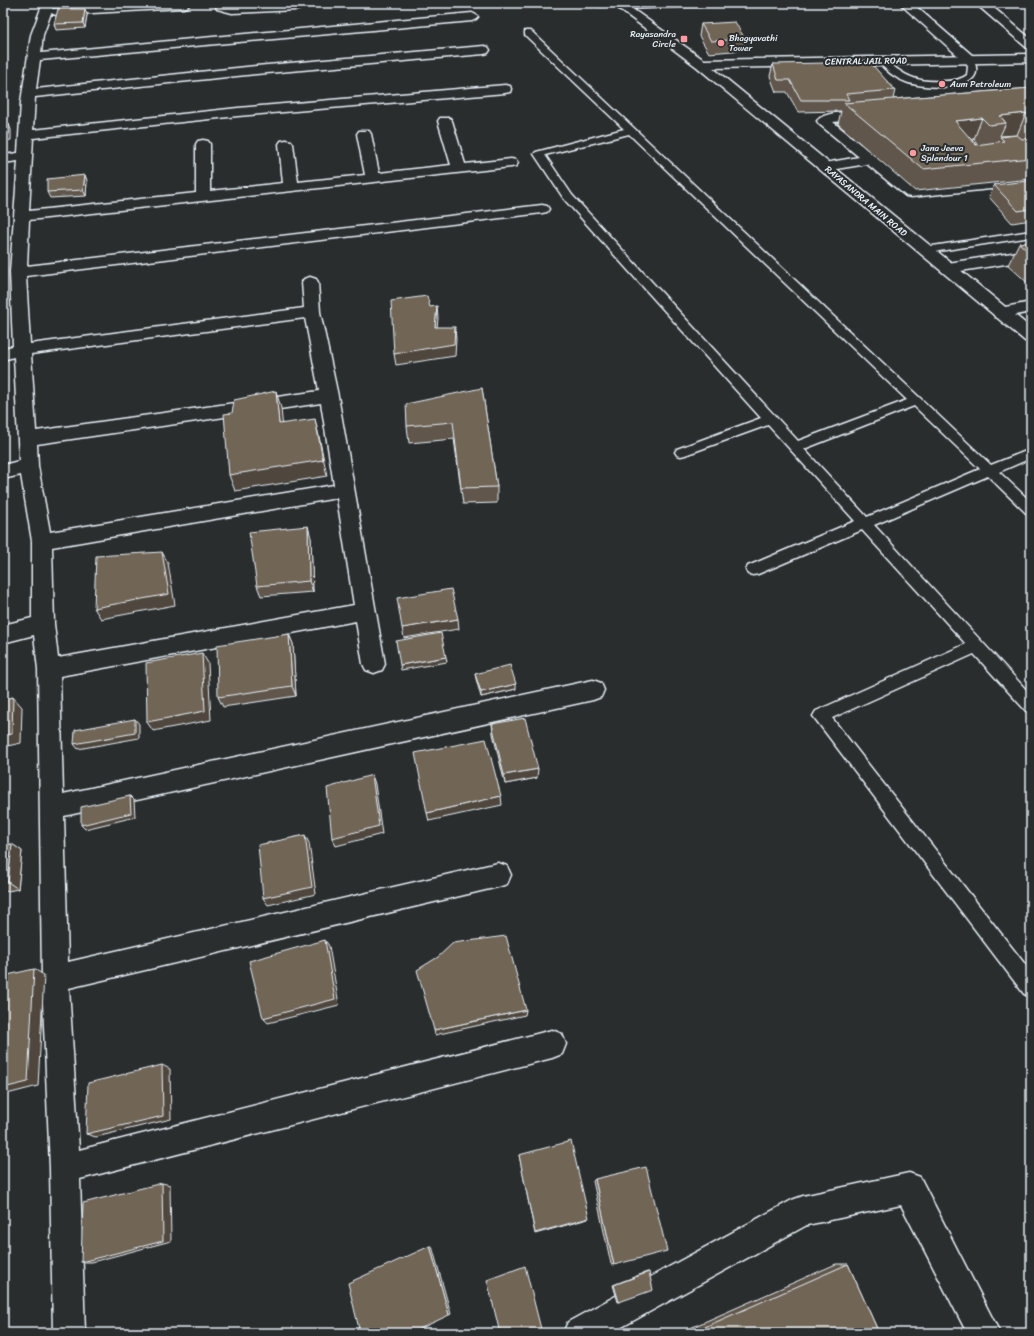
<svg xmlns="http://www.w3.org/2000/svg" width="1034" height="1336" viewBox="0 0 1034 1336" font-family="Sriracha,sans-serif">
  <rect width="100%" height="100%" fill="#2a2d2e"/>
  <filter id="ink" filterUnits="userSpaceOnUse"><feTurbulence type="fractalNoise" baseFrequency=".025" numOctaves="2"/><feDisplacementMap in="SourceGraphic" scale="8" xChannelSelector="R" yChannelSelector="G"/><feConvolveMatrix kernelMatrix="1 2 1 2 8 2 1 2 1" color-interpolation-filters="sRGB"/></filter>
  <g filter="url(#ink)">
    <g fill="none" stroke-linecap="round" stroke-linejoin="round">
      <defs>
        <g id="lane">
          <path d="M593 3H611C607 7 597 7 593 3Z"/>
          <path d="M525 31H531L991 465 1031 449V458L999 472 1031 502V515L1026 513 988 476 874 525 1031 695V713L1026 711 974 654 832 718 1031 972V996L1024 994 813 716 816 711 966 644 862 530 758 574 753 575 748 574 746 570 748 566 855 521 768 425 685 455 681 456 677 455 675 452 677 449 761 418 564 199 534 154 536 152 624 129 525 35ZM629 134 907 400 798 441 572 195 545 155ZM914 406 980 469 867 517 804 449Z"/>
          <path d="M969 56 972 57C994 94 924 89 906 82 895 78 884 69 877 60L878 58H884C904 77 918 83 946 81 953 81 960 80 967 75L968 67 965 59Z"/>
          <polygon points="1031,231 1031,237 926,253 921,250 926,247"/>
        </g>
        <g id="street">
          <path d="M43 3H55L52 9 156 3H187L189 5 187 7 183 8 56 15 51 13 43 35 41 53 472 13 476 15 478 17 476 19 472 21 40 60 36 89 256 66 484 46 488 47 490 50 488 53 484 54 256 74 35 97 33 130 238 108 505 85 510 86 511 89 510 92 505 93 238 116 33 138 29 211 196 193V144L198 141 203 140 208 141 210 144V191L283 183 279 144 281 141 286 140 291 141 293 144 298 182 365 175 357 134 359 131H369L371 134 379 173 451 165 438 121 440 118H450L452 121 465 164 511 159 516 160 518 163 516 166 511 167 29 220 27 266 542 205 547 206 549 209 547 212 542 213 26 276 30 344 304 308 302 282 304 279 310 277 316 279 318 282 320 312 338 396 385 664 382 670 374 673 366 670 363 664 356 621 60 676 63 794 593 680 601 683 604 690 601 697 593 700 64 816 68 962 498 863 507 866 511 875 507 884 498 887 69 988 79 1150 552 1030 562 1034 566 1044 562 1054 552 1058 80 1179 85 1333H53L50 1168 42 978 38 669 34 635 3 643V625L32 618V541L21 475 3 479V465L19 461 14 357 3 360V348L13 346 10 272 18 161 3 163V155L18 153 21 102 31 35ZM305 318 319 391 36 431 31 354ZM321 403 334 485 50 532 38 466 37 444ZM337 498 354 605 58 658 54 624 52 547Z"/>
          <polygon points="215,3 227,3 227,5 232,7 305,3 300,9 296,10 232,13 217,9"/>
          <polygon points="620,3 704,3 702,5 698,6 622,9 618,8 616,6"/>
          <polygon points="899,3 912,3 973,56 975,59 973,62 965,62"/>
          <polygon points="975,3 988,3 1031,39 1031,49 1027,48"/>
          <path d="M869 111 874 112 876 115 874 118 833 122 914 188 1031 177V185L911 197 906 196 867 164 824 171 819 170 817 167 819 164 859 157 819 124 817 121C825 110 857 112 869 111Z"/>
          <polygon points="1031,250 1031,260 948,273 942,271 940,268 942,265 948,263"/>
          <polygon points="1031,302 1031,312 1001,318 995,317 993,313 995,309"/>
          <polygon points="909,1173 920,1177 1000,1333 967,1333 901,1205 807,1225 611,1333 563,1333 568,1322 792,1200 803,1196"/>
        </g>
        <polygon id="secondary" points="611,3 624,3 704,60 1031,54 1031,62 713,68 1031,328 1031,342 1025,341 697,67"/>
      </defs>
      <!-- lane casing -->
      <use href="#lane" stroke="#e8f1f8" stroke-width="3"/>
      <!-- street casing -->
      <use href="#street" stroke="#e8f1f8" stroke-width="3"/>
      <!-- secondary casing -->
      <use href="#secondary" stroke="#e8f1f8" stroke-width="3"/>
      <!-- lane -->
      <use href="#lane" fill="#2a2d2e" fill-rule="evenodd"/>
      <!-- street -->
      <use href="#street" fill="#2a2d2e" fill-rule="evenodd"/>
      <!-- secondary -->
      <use href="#secondary" fill="#2a2d2e" fill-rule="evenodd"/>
    </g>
    <!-- wall -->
    <g fill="#61574b" stroke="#e8f1f8" fill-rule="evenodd">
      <polygon points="85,9 87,15 85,28 56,30 54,24"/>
      <polygon points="701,24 745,39 743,50 709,53 699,36"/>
      <path d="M773 64 895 90 893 99 1031 88V179L915 191 838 124 841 111 798 112 787 92H776L770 76ZM974 139 978 145H976L972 140Z"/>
      <polygon points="85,175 87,181 86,196 50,198 47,192"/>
      <polygon points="1031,184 1031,220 1012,223 989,197 994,185"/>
      <polygon points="1031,242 1031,286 1008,265 1019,243"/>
      <polygon points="482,388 497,487 497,503 463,504 454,439 409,443 407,426"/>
      <polygon points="311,538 313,592 261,596 257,586"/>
      <polygon points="289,634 293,644 296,696 223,707 218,697"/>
      <polygon points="475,674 516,689 481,697 476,679"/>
      <polygon points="492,724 537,778 505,784 493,734"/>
      <polygon points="12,844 22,851 18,889 3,892 3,845"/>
      <polygon points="519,1155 588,1219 535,1234"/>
      <polygon points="595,1179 614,1265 611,1264 593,1181"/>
      <polygon points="836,1264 848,1264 879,1333 679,1333"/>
      <polygon points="647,1272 649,1272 619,1302 618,1302 613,1285"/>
    </g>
    <!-- shaded-wall -->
    <g fill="#4f473d" stroke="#e8f1f8">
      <polygon points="85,9 87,15 85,28 83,23"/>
      <polygon points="1026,113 1017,135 1000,136 1006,123 1000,116"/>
      <polygon points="982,118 974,139 946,143 955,121"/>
      <polygon points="9,124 11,130 11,140 3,141 3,135"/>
      <polygon points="85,175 87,181 86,196 83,190"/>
      <polygon points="437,306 438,318 436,339 435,327"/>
      <polygon points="455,327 456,339 455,356 396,365 394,354"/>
      <polygon points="276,391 281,408 284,441 279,424"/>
      <polygon points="315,419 319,436 327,476 235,491 229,475"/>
      <polygon points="308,526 311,538 313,592 309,581"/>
      <polygon points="162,552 168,563 175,605 101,619 94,608"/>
      <polygon points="458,619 459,629 404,638 402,628"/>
      <polygon points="289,634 293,644 296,696 292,686"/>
      <polygon points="202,653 208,663 211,720 153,731 147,722"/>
      <polygon points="446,657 447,662 401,670 400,665"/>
      <polygon points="516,684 516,689 481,697 481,692"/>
      <polygon points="13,697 22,707 21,743 3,747 3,736"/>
      <polygon points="135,719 139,724 139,738 78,749 74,744"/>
      <polygon points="538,769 537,778 505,784 504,775"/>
      <polygon points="372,775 375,784 382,834 336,846 332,838"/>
      <polygon points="130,796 134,800 135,817 85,829 81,825"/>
      <polygon points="501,796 502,805 429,821 427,813"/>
      <polygon points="305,835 309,843 316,894 268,905 263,898"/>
      <polygon points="12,844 22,851 18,889 8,882"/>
      <polygon points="325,940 329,946 339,1005 268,1023 263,1018"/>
      <polygon points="34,969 44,975 38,1086 3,1095 3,1088"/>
      <polygon points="526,1010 525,1015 435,1035 434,1030"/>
      <polygon points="162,1065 170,1069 171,1119 96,1137 86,1134"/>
      <polygon points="162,1183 170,1185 171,1241 92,1262 81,1262"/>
      <polygon points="430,1246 432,1246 451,1314 449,1315"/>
    </g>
    <!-- building -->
    <g fill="#716557" stroke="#e8f1f8">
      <polygon points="58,9 85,9 83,23 54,24"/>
      <polygon points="735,22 745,39 711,41 701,24"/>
      <polygon points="868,60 895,90 846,94 849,100 801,100 790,80 778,80 773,64 827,63"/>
      <polygon points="1031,88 1031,118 1026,113 1000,116 1006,123 989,125 982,118 955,121 976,145 1004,141 1000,137 1017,135 1022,139 1031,138 1031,158 923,169 844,103"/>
      <polygon points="9,124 9,134 3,135 3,125"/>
      <polygon points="85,175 83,190 47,192 47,179"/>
      <polygon points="1028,181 1031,184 1031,209 1018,211 994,185"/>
      <polygon points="1031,242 1031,254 1019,243"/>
      <polygon points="427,296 430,307 437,306 435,327 455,327 454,344 394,354 391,301"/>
      <polygon points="482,388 497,487 461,488 453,422 407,426 406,404"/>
      <polygon points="276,391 279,424 315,419 323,460 229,475 224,414 232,413 234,400"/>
      <polygon points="308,526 309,581 257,586 249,532"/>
      <polygon points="162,552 169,594 94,608 96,556"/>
      <polygon points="451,589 458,619 402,628 397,598"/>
      <polygon points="441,633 446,657 400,665 396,641"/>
      <polygon points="289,634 292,686 218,697 217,645"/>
      <polygon points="202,653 205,711 147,722 146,663"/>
      <polygon points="510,665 516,684 481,692 475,674"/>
      <polygon points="13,697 12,734 3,736 3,699"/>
      <polygon points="525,718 538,769 504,775 492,724"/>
      <polygon points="135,719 135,733 74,744 75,730"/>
      <polygon points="486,739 501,796 427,813 415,753"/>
      <polygon points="372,775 379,826 332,838 327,788"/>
      <polygon points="130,796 131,813 81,825 81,807"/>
      <polygon points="305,835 312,887 263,898 258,845"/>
      <polygon points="12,844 8,882 3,883 3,845"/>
      <polygon points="506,936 526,1010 434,1030 417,970 438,957 453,943"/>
      <polygon points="325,940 335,999 263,1018 249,961"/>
      <polygon points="34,969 28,1082 3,1088 3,976"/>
      <polygon points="162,1065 163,1116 86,1134 88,1083"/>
      <polygon points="571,1141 589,1218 535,1233 519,1155"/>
      <polygon points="646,1167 667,1251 614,1265 595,1179"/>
      <polygon points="162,1183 163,1241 81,1262 83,1203"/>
      <polygon points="430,1246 449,1315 411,1333 360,1333 348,1283"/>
      <polygon points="848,1264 879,1333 691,1333"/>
      <polygon points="525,1266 542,1333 500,1333 487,1280"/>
      <polygon points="649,1272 653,1290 619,1302 614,1285"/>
    </g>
  </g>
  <!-- markers -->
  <g fill="#ff9aa2" stroke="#2a2d2e" stroke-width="1.5">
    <rect x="680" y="35" width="8" height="8" rx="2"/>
    <circle cx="721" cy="43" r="4"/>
    <circle cx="942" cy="84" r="4"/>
    <circle cx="913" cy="153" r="4"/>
  </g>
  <g text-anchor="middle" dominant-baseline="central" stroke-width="4" stroke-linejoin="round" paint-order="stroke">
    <!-- far-poi labels -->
    <g font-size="9" fill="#e8f1f8" stroke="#2a2d2e" text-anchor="start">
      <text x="676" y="34" text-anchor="end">Rayasandra<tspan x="676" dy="10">Circle</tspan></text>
      <text x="729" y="38">Bhagyavathi<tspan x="729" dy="10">Tower</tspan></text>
      <text x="950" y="84">Aum Petroleum</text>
      <text x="921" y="148">Jana Jeeva<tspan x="921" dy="10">Splendour 1</tspan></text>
    </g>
    <!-- far-street labels -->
    <g font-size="9" fill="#e8f1f8" stroke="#2a2d2e">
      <text transform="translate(866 61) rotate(-1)">CENTRAL JAIL ROAD</text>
      <text transform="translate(866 201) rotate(40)">RAYASANDRA MAIN ROAD</text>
    </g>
  </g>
  <!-- margin -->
  <rect width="1034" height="1336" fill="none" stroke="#2a2d2e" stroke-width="16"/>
  <rect x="8" y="8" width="1018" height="1320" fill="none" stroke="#e8f1f8" stroke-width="1.5" filter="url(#ink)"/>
</svg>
